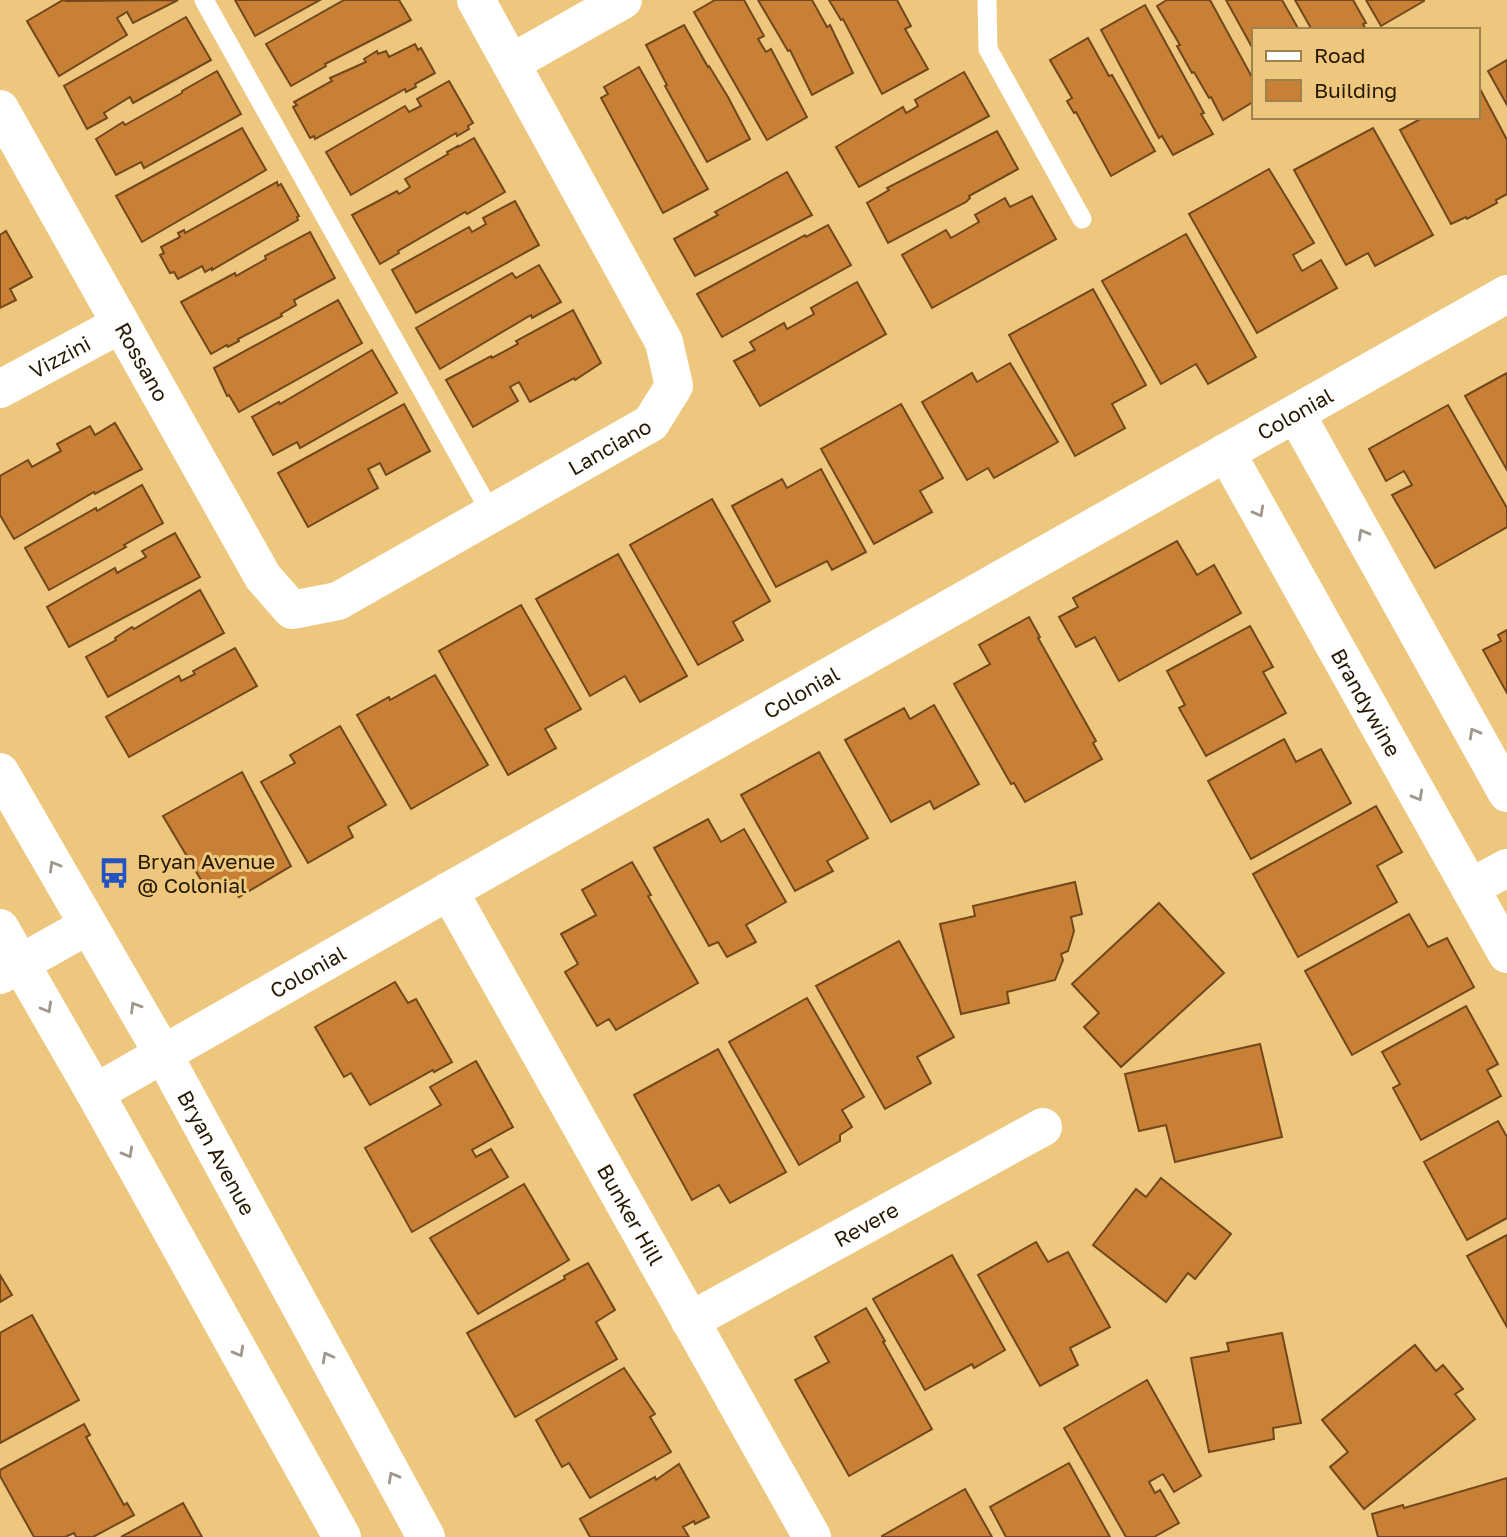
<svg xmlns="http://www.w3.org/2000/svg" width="1507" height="1537" viewBox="0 0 1507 1537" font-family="'Golos Text',sans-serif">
  <rect width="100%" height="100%" fill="#edc77d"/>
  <!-- building -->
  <g fill="#c88036" stroke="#71471b" stroke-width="2">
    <polygon points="63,0 67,1 178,0 133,23 127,12 117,18 127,35 59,76 27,21"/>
    <polygon points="235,0 320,0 255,36"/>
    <polygon points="344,0 399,0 411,20 325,64 326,66 291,86 266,44"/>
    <polygon points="715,0 744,0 764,36 758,39 766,52 771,49 807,117 767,140 694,12"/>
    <polygon points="758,0 812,0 827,27 830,25 853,73 812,95 790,50 788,51"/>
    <polygon points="829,0 897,0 911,26 905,29 928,69 882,94 843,19 841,20"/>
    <polygon points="1167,0 1210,0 1253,79 1253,102 1223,120 1211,97 1209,98 1194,72 1192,73 1177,46 1180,45 1157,6"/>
    <polygon points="1226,0 1282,0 1299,30 1253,30 1253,49"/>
    <polygon points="1295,0 1353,0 1366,23 1363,24 1366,30 1312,30"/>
    <polygon points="1366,0 1424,0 1424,1 1381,26"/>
    <polygon points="1145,5 1204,113 1201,114 1213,134 1173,155 1162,136 1159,138 1101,30"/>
    <polygon points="186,17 211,60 133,103 130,97 104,113 107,118 87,129 64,86"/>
    <polygon points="684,25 708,67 709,66 728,97 750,139 707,162 665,86 667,85 646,45"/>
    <polygon points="1088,38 1109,76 1112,75 1155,151 1111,176 1076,112 1074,113 1067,101 1072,98 1050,60"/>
    <polygon points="415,44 418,50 421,48 435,73 415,84 416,87 406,92 405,89 315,139 314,136 310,138 293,107 297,105 294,102 332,81 330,78 366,62 364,59 377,51 378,54 386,51 389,57"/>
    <polygon points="1507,60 1507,105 1488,71"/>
    <polygon points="639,67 708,189 663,213 601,98 608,94 604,87"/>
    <polygon points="217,71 241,114 144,168 141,162 116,175 96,139 123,122 125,125 182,93 182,91"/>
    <polygon points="964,72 989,116 859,187 836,147 903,107 906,113 918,106 915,100"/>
    <polygon points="449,81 473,123 468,126 469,129 457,136 456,133 351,195 326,152 405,106 409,112 421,106 417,99"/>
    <polygon points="1479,87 1507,140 1507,194 1496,200 1497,203 1467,219 1466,217 1451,224 1400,130 1424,117 1477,117"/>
    <polygon points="242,128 266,170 142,242 116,196"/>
    <polygon points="1373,128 1433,235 1375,266 1368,253 1346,265 1294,170"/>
    <polygon points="997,131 1018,169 969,196 970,198 966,202 888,243 867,203 889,190 887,188"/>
    <polygon points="474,138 505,192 467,214 465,212 398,251 399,253 380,264 352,215 397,191 399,194 410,187 405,179 448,154 447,152 458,146 458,147"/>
    <polygon points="1269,169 1314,243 1293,255 1302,271 1321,260 1337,288 1257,333 1189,214"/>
    <polygon points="787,172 812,215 695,276 674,239 718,215 715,212"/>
    <polygon points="277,182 278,186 281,184 299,216 297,217 298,220 212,270 212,268 205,272 202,266 178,279 174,272 170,273 160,255 164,253 161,247 180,237 178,233 184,230 185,233"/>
    <polygon points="1032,196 1056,239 932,308 902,255 946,230 951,238 979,222 975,215 1005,198 1010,207"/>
    <polygon points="515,201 539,245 416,313 392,270 469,227 472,232 486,224 483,218"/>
    <polygon points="828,225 851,265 722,337 697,294 805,235 806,237"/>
    <polygon points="6,231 32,277 10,289 16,300 0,308 0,235"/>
    <polygon points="310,232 335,278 294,300 296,305 281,314 282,316 238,339 239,341 228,347 227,345 211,354 181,302 235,273 236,276 266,259 265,256"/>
    <polygon points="1186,234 1256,357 1208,384 1196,364 1161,384 1102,281"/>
    <polygon points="539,265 561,302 532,318 531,315 440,369 416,328 512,273 516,278"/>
    <polygon points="857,282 886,334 760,406 734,361 755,350 750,342 784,323 787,329 814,314 811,308"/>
    <polygon points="1093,289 1146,385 1112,404 1125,428 1075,456 1009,335"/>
    <polygon points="338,300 362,343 239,412 229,395 227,396 214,368"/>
    <polygon points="573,310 601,363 575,380 574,378 530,402 519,382 510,387 518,401 473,427 446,380 491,356 492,358 518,344 516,341"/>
    <polygon points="372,350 397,393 300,448 297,442 273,455 252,417 279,402 280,404"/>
    <polygon points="1010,363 1058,442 994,478 988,468 967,480 922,402 972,373 977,382"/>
    <polygon points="1507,373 1507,470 1465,396"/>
    <polygon points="404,404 430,451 386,475 380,463 368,469 378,488 308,527 278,473"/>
    <polygon points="901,404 943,478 920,491 932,512 874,544 821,449"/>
    <polygon points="1448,405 1507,508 1507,527 1435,568 1392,495 1412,485 1404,471 1386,481 1369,449"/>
    <polygon points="115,423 142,469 95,494 94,492 14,539 0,515 0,476 28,460 32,467 61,451 57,444 90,426 95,435"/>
    <polygon points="821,469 866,552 832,570 827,561 776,587 732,506 782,479 787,488"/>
    <polygon points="142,485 163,523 124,545 126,547 49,590 25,548 96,508 97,511"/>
    <polygon points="712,499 770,601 733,622 743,640 698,665 630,545"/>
    <polygon points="175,533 200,577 69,647 47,607 115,568 117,573 146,557 142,551"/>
    <polygon points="1177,541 1197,575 1214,565 1241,613 1119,681 1095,637 1076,647 1059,617 1078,607 1073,598"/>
    <polygon points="618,554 687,676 640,702 625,676 590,696 536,599"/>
    <polygon points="200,590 224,633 108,697 86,657 116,640 115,638 132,627 134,629"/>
    <polygon points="521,605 581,709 545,729 556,748 508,775 439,651"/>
    <polygon points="1029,617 1040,637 1038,638 1096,741 1093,743 1102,759 1025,802 1014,783 1011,784 954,684 990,664 979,645"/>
    <polygon points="1250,626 1273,667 1263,672 1286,713 1206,756 1179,708 1185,705 1167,671"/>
    <polygon points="1507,630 1507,693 1483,650 1501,641 1498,635"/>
    <polygon points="235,648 257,686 129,757 106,717 179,676 181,681 195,674 193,671"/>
    <polygon points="435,675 488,765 411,809 357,715 389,697 390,700"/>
    <polygon points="934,705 979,784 934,809 930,801 891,822 845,740 904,708 910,719"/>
    <polygon points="340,726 386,805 348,827 353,837 308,863 261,782 295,763 290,755"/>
    <polygon points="1284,739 1296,762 1321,749 1351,803 1251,859 1208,781"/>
    <polygon points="819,752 868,838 827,861 833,871 795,891 741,795"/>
    <polygon points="242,772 291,866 239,897 228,878 207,890 163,816"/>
    <polygon points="1376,806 1402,852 1377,866 1397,902 1298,957 1253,874"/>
    <polygon points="708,819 721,842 744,829 786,902 746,925 756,942 727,957 718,942 709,946 654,848"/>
    <polygon points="632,862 651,895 648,896 698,983 616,1030 609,1019 597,1026 565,972 578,964 561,934 596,915 582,890"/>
    <polygon points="1075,882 1082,914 1071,917 1074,931 1068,951 1061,954 1063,960 1055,980 1007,992 1009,1003 961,1014 940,924 975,916 973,906"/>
    <polygon points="1159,903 1224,973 1121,1067 1084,1027 1099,1013 1072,984"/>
    <polygon points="1409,914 1428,947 1447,938 1474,987 1352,1055 1305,971"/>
    <polygon points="899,941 954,1037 917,1057 931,1083 885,1109 816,986"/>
    <polygon points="395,982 408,1003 416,999 452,1062 434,1072 433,1070 370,1105 351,1073 344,1077 315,1027"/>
    <polygon points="807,998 864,1097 842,1110 852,1127 840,1135 840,1141 799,1165 729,1042"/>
    <polygon points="1466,1006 1498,1064 1487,1070 1501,1096 1421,1140 1393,1088 1400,1084 1382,1052"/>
    <polygon points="1260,1044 1282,1137 1175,1162 1166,1125 1139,1131 1125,1074"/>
    <polygon points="718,1049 786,1172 730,1203 719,1185 692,1200 634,1095"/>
    <polygon points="476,1061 513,1127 472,1150 476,1157 491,1149 508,1177 412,1232 365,1148 441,1105 430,1087"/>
    <polygon points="1498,1121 1507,1137 1507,1218 1467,1240 1424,1162"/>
    <polygon points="1161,1178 1231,1234 1195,1279 1188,1273 1166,1302 1093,1245 1136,1189 1146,1197"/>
    <polygon points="524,1184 569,1260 478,1314 430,1238"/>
    <polygon points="1507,1235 1507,1327 1467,1256"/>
    <polygon points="1036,1242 1048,1262 1068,1252 1110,1327 1070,1348 1078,1365 1040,1386 978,1275"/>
    <polygon points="952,1255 1005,1350 974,1368 972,1364 925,1390 873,1299"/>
    <polygon points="588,1263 615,1310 596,1322 617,1359 515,1417 467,1333 565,1279 564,1276"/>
    <polygon points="0,1275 12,1295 0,1302"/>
    <polygon points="866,1308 885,1341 883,1342 932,1429 849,1476 795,1380 829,1362 815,1337"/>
    <polygon points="32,1315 79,1400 0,1443 0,1333"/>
    <polygon points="1282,1333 1301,1423 1273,1428 1274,1439 1209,1452 1191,1358 1229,1351 1227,1343"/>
    <polygon points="1415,1345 1436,1371 1443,1365 1463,1389 1455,1394 1475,1419 1364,1509 1330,1467 1348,1452 1322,1420"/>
    <polygon points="624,1368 655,1414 650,1417 671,1452 590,1498 569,1463 562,1467 536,1420"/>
    <polygon points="1147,1380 1201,1476 1174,1492 1163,1474 1149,1482 1155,1493 1160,1490 1179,1523 1154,1537 1126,1537 1064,1428"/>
    <polygon points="84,1424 90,1435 86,1437 124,1505 127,1503 134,1515 93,1537 76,1537 74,1533 65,1537 34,1537 0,1476 0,1470"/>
    <polygon points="1069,1463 1110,1537 1006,1537 990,1507"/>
    <polygon points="679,1464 709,1517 695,1524 694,1521 683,1527 689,1537 590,1537 580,1519 655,1477 656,1480"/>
    <polygon points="1507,1478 1507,1537 1378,1537 1372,1514 1403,1505 1404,1508"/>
    <polygon points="965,1489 992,1537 882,1537 882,1536"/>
    <polygon points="183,1503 202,1537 121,1537"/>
  </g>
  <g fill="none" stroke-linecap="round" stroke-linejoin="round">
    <!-- service -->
    <g stroke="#fff" stroke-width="19">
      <polyline points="204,0 491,513"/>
      <polyline points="987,0 988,49 1082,219"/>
    </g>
    <!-- minor -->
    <g stroke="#fff" stroke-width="38">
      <polyline points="511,63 623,0"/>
      <path id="s1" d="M0 109 263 577 292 610 338 601 651 423 674 386 664 342 476 0"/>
      <path id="s2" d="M0 389 121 324"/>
      <polyline points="1296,414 1507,793"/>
      <path id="s3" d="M1226 452 1507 954"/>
      <polyline points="1470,888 1507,868"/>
      <path id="s4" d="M449 891 812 1537"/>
      <polyline points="0,975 87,926"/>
      <path id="s5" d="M95 1093 449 891 1507 294"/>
      <path id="s6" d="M690 1321 1043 1127"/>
    </g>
    <!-- secondary -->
    <g stroke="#fff" stroke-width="38">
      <path id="s7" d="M0 772 163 1054 426 1537"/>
      <polyline points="0,928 95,1093 342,1537"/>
    </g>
  </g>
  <!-- one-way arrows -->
  <defs><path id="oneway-chevron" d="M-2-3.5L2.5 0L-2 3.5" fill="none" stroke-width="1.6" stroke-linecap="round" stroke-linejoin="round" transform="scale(1.75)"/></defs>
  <g stroke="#9e978c">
    <use href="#oneway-chevron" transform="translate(1259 512) rotate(61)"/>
    <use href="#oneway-chevron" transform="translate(1363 534) rotate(-119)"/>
    <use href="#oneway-chevron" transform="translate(1474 733) rotate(-119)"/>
    <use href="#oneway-chevron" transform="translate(1418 796) rotate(61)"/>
    <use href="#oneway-chevron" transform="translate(54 866) rotate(-120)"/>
    <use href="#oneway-chevron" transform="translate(135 1007) rotate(-121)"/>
    <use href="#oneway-chevron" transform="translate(47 1008) rotate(60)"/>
    <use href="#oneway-chevron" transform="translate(128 1153) rotate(61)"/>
    <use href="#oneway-chevron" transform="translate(239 1352) rotate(61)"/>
    <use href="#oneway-chevron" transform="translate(327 1357) rotate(-118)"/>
    <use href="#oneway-chevron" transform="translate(393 1477) rotate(-119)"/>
  </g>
  <!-- icons -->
  <defs>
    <symbol id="bus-bare" viewBox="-9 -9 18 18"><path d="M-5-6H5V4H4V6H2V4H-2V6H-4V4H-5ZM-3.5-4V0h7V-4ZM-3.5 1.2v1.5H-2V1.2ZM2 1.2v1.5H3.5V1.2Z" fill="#2354c2" stroke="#edc77d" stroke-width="2.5" paint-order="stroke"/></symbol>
  </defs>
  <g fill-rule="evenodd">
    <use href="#bus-bare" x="92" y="851" width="44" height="44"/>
  </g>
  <g text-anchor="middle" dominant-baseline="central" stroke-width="6" stroke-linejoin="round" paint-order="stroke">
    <!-- street labels -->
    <g font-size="21" fill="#271800" stroke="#edc77d">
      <text stroke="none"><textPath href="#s2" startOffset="68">Vizzini</textPath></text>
      <text stroke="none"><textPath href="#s1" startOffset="290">Rossano</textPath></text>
      <text stroke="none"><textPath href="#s5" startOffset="1379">Colonial</textPath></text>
      <text stroke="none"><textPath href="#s1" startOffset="940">Lanciano</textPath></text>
      <text stroke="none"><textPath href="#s5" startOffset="812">Colonial</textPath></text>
      <text stroke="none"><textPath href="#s3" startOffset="287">Brandywine</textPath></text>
      <text stroke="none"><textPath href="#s5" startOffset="245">Colonial</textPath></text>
      <text stroke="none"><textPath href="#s7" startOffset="438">Bryan Avenue</textPath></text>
      <text stroke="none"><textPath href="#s4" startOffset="371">Bunker Hill</textPath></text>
      <text stroke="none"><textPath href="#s6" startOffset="201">Revere</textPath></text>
    </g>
    <!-- poi labels -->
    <g font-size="21" fill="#271800" stroke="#edc77d" text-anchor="start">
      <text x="137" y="861">Bryan Avenue<tspan x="137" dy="24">@ Colonial</tspan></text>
    </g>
  </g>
  <!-- legend -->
  <rect x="1252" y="28" width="228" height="91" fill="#edc77d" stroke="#9e814b" stroke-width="2"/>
  <rect x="1266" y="51" width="35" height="10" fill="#ffffff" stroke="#9e814b" stroke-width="2"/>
  <text x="1314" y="63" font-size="21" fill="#271800">Road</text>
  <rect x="1266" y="80" width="35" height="21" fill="#c88036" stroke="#9e814b" stroke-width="2"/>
  <text x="1314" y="98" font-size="21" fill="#271800">Building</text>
</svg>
